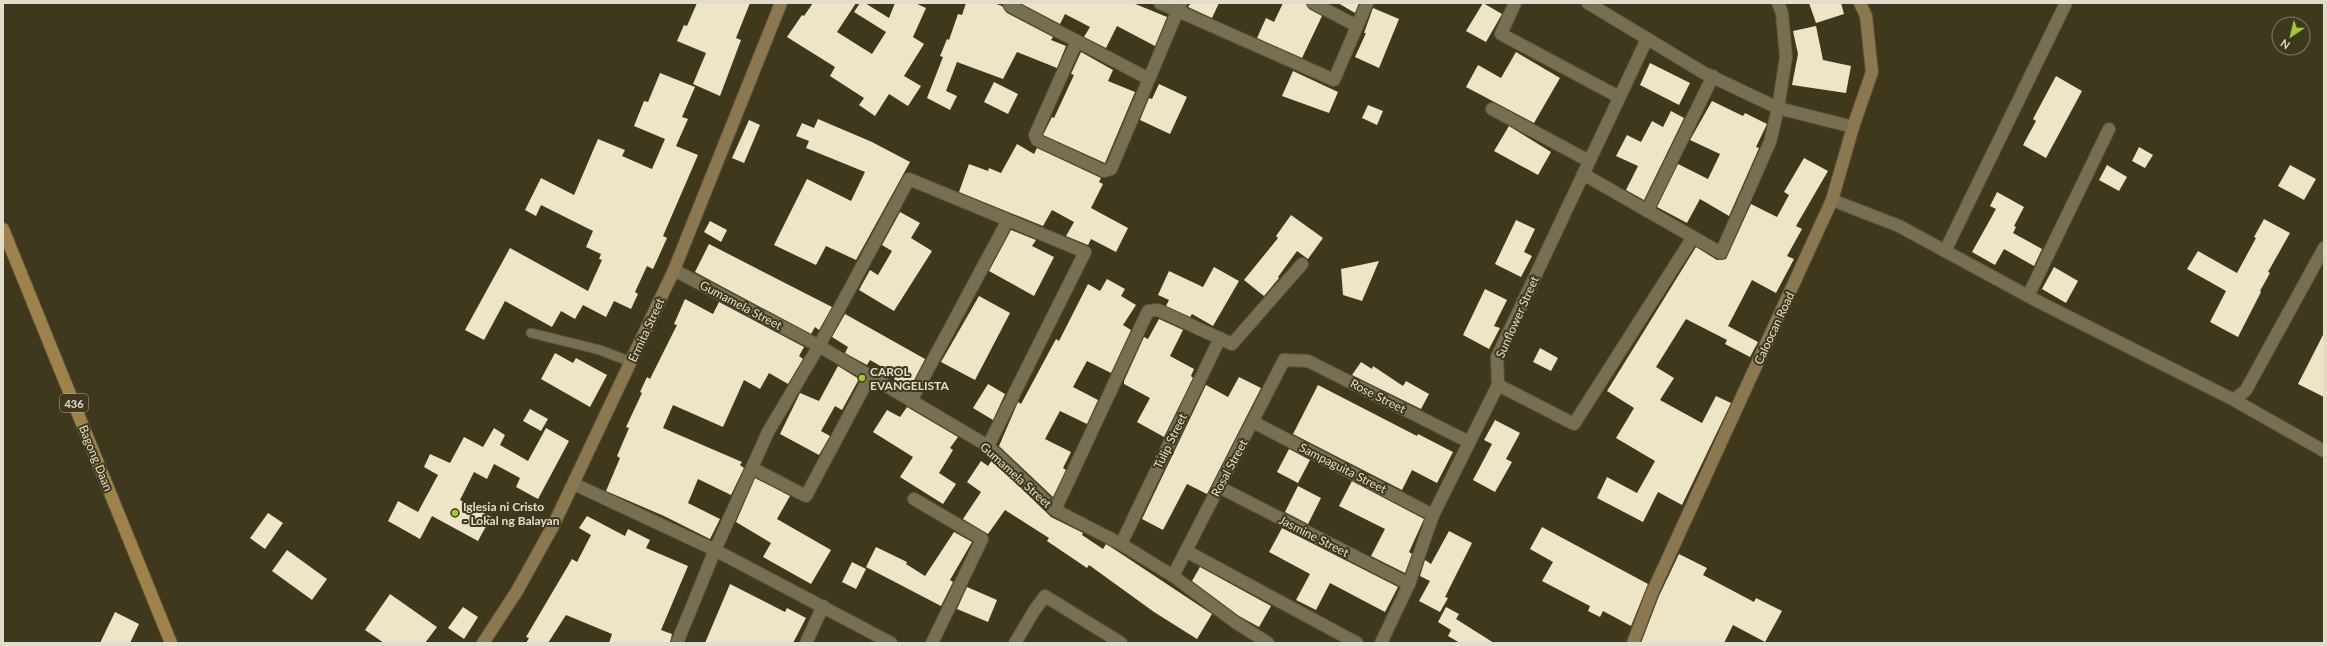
<svg xmlns="http://www.w3.org/2000/svg" width="2327" height="646" viewBox="0 0 2327 646" font-family="Lato,sans-serif">
  <rect width="100%" height="100%" fill="#3e381c"/>
  <!-- building -->
  <g fill="#ede5c5">
    <polygon points="697,3 750,3 736,38 741,40 720,96 693,84 706,53 677,41 684,25 687,26"/>
    <polygon points="813,3 856,3 837,32 872,54 886,32 854,12 860,3 865,3 889,18 895,3 915,3 926,8 913,37 924,44 904,76 921,86 908,106 889,94 875,116 859,105 864,98 830,76 835,67 787,37 802,15 804,16"/>
    <polygon points="966,3 994,3 1002,6 1007,13 1053,37 1051,40 1066,46 1057,68 1017,52 1003,79 957,62 946,91 957,96 950,110 927,98 943,57 940,56 947,39 949,40 958,14 962,15"/>
    <polygon points="1020,3 1133,3 1167,17 1155,46 1117,26 1106,48 1084,37 1090,27 1065,14 1060,24"/>
    <polygon points="1191,3 1219,3 1212,18 1188,7"/>
    <polygon points="1283,3 1306,3 1309,9 1322,16 1302,58 1257,38 1266,18 1274,22"/>
    <polygon points="1338,3 1359,3 1355,13"/>
    <polygon points="1483,3 1502,14 1486,42 1466,31"/>
    <polygon points="1809,3 1841,3 1844,14 1816,23"/>
    <polygon points="1373,8 1399,19 1379,68 1355,57 1366,33 1364,33"/>
    <polygon points="1816,26 1823,60 1851,66 1846,93 1792,85 1798,54 1793,31"/>
    <polygon points="1081,52 1113,70 1108,81 1135,92 1105,163 1043,135 1052,117 1054,118 1074,75 1071,74"/>
    <polygon points="1516,52 1560,78 1534,123 1466,87 1478,65 1501,78"/>
    <polygon points="1650,63 1690,83 1679,105 1640,85"/>
    <polygon points="1293,71 1338,92 1329,113 1282,96"/>
    <polygon points="660,73 695,87 682,117 688,119 676,146 698,155 663,236 667,238 653,269 647,266 635,292 638,294 631,309 614,301 606,317 583,305 575,319 561,311 552,327 505,301 484,340 465,330 510,248 588,291 602,260 599,259 601,254 586,247 593,231 541,205 536,216 525,210 541,178 574,195 598,139 625,150 622,156 652,169 665,139 634,126 644,101 648,102"/>
    <polygon points="2056,76 2082,91 2046,158 2023,145 2036,121 2033,119"/>
    <polygon points="994,82 1018,94 1008,114 984,102"/>
    <polygon points="1159,84 1187,97 1170,134 1140,120 1149,98 1152,99"/>
    <polygon points="1712,101 1743,116 1745,113 1767,124 1756,147 1759,148 1729,216 1700,199 1687,223 1657,207 1678,164 1708,179 1720,154 1690,140"/>
    <polygon points="1368,105 1383,111 1377,125 1362,118"/>
    <polygon points="1671,111 1684,118 1644,200 1626,190 1638,166 1616,156 1627,135 1641,142 1652,121 1663,127"/>
    <polygon points="818,119 872,142 910,162 856,260 826,246 816,265 774,245 807,179 851,201 865,172 806,148 809,141 796,136 802,123 814,128"/>
    <polygon points="749,120 760,125 744,163 732,158"/>
    <polygon points="1509,126 1551,152 1538,175 1494,151"/>
    <polygon points="1017,144 1034,154 1037,148 1101,178 1099,182 1103,184 1091,208 1128,228 1116,252 1091,239 1088,245 1066,236 1074,222 1052,210 1043,226 959,192 969,164 988,171 989,168 1001,173"/>
    <polygon points="2139,147 2153,155 2145,168 2132,161"/>
    <polygon points="1804,158 1828,171 1796,226 1802,229 1787,256 1794,259 1776,293 1752,280 1728,326 1758,342 1750,357 1725,344 1727,340 1686,319 1656,367 1674,378 1660,400 1702,423 1716,396 1731,403 1682,505 1658,492 1643,522 1597,498 1607,477 1637,493 1655,461 1616,438 1634,408 1607,391 1696,247 1717,260 1726,259 1751,204 1777,217 1789,195 1784,192"/>
    <polygon points="2107,165 2127,177 2119,191 2099,180"/>
    <polygon points="2290,165 2316,179 2304,200 2278,186"/>
    <polygon points="1997,192 2024,207 2014,226 2016,227 2013,233 2042,249 2034,266 2004,249 1995,265 1972,252 1996,209 1990,206"/>
    <polygon points="900,212 920,223 911,238 932,251 894,311 859,290 870,270 878,275 892,251 882,245"/>
    <polygon points="1291,215 1323,238 1308,259 1297,251 1278,277 1279,278 1264,296 1244,280 1278,238 1276,236"/>
    <polygon points="2264,219 2290,233 2268,272 2270,273 2260,291 2261,292 2238,337 2210,322 2226,291 2187,269 2198,251 2237,273 2256,238 2254,237"/>
    <polygon points="1516,220 1535,229 1524,252 1532,256 1521,277 1495,264"/>
    <polygon points="710,221 727,230 721,242 704,232"/>
    <polygon points="1011,230 1036,240 1032,246 1054,257 1034,296 989,271"/>
    <polygon points="709,244 832,307 819,330 815,327 811,334 695,272"/>
    <polygon points="1379,261 1362,301 1343,295 1341,269"/>
    <polygon points="1214,267 1239,281 1213,326 1192,314 1190,317 1166,306 1169,300 1158,295 1169,271 1203,287"/>
    <polygon points="2054,267 2078,281 2066,303 2042,289"/>
    <polygon points="1107,279 1125,289 1121,296 1136,305 1123,325 1131,330 1111,373 1087,361 1073,387 1098,400 1087,424 1060,411 1045,439 1071,452 1063,468 1066,470 1053,497 999,446 1018,402 1021,404 1056,339 1059,341 1088,284 1100,291"/>
    <polygon points="1485,289 1507,300 1494,326 1500,328 1489,349 1463,335"/>
    <polygon points="979,296 1010,313 975,380 941,362"/>
    <polygon points="685,299 713,314 719,302 804,347 799,356 803,359 788,384 769,373 760,389 744,380 723,427 673,405 663,428 742,462 740,465 744,468 731,495 698,479 688,503 720,519 710,539 664,516 606,491 620,458 617,456 629,428 626,427 642,393 640,392 647,377 650,379 677,325 674,324"/>
    <polygon points="845,314 925,359 910,388 894,379 896,375 870,360 867,365 845,353 848,347 832,337"/>
    <polygon points="1159,319 1183,330 1170,356 1194,369 1191,376 1193,378 1164,437 1137,422 1150,398 1124,384 1124,381 1144,337 1148,339"/>
    <polygon points="2324,333 2324,397 2298,384"/>
    <polygon points="1540,348 1558,358 1551,371 1533,362"/>
    <polygon points="555,353 573,363 576,358 607,375 590,407 541,379"/>
    <polygon points="1361,362 1372,369 1373,366 1403,386 1406,381 1429,394 1421,409 1352,375"/>
    <polygon points="838,366 859,379 842,410 835,406 821,431 830,436 819,455 780,434 800,393 819,401"/>
    <polygon points="1239,377 1261,388 1207,494 1187,484 1163,530 1142,519 1206,385 1228,397"/>
    <polygon points="988,384 1005,394 993,420 973,408"/>
    <polygon points="1318,385 1417,436 1418,434 1453,452 1437,483 1412,470 1402,490 1293,434"/>
    <polygon points="907,407 958,437 950,448 953,450 939,473 956,484 943,504 900,477 913,457 873,432 887,410 900,417"/>
    <polygon points="530,409 548,419 541,431 523,421"/>
    <polygon points="1495,420 1520,433 1506,459 1512,462 1495,492 1473,480 1492,444 1484,440"/>
    <polygon points="494,428 505,435 500,445 528,461 546,428 569,441 538,499 516,487 520,478 494,464 487,479 474,472 460,500 491,517 478,541 432,516 420,539 388,521 398,501 418,512 438,475 424,467 430,454 450,463 464,437 483,447"/>
    <polygon points="1289,449 1310,460 1298,483 1277,472"/>
    <polygon points="992,460 1051,517 1083,533 1082,535 1103,549 1106,544 1117,551 1212,614 1197,639 1154,612 1089,565 1087,568 1047,541 1049,538 1005,510 988,534 963,519 981,492 967,482 981,461 988,466"/>
    <polygon points="755,478 790,496 777,519 831,550 811,584 763,557 771,543 736,522"/>
    <polygon points="1352,481 1424,519 1409,552 1412,554 1405,573 1371,556 1385,529 1339,506"/>
    <polygon points="1298,486 1321,498 1308,524 1285,512"/>
    <polygon points="268,513 283,523 265,549 250,538"/>
    <polygon points="587,516 625,536 628,529 650,540 646,548 688,566 661,630 672,634 670,643 609,643 612,634 566,615 548,643 526,643 529,638 526,637 572,559 577,562 591,535 579,528"/>
    <polygon points="1542,527 1648,584 1631,626 1603,611 1600,617 1588,611 1590,606 1542,581 1553,562 1530,549"/>
    <polygon points="1282,528 1398,587 1385,612 1330,583 1316,610 1296,600 1310,574 1269,552"/>
    <polygon points="1449,531 1472,543 1445,597 1448,598 1440,612 1419,601 1430,581 1420,576 1425,560 1431,564"/>
    <polygon points="954,532 972,542 950,580 953,582 941,606 866,567 876,547 907,562 906,564 925,576"/>
    <polygon points="287,550 327,579 312,600 272,571"/>
    <polygon points="1679,554 1707,568 1703,575 1754,602 1756,598 1782,611 1765,642 1733,625 1724,643 1641,643 1659,596"/>
    <polygon points="852,562 866,569 856,589 842,582"/>
    <polygon points="1200,567 1271,606 1259,627 1239,616 1192,581"/>
    <polygon points="730,584 785,612 787,608 806,618 793,643 705,643"/>
    <polygon points="967,587 997,600 988,622 957,609"/>
    <polygon points="390,594 437,627 425,643 384,643 365,630"/>
    <polygon points="463,607 478,617 464,639 448,628"/>
    <polygon points="1446,607 1459,614 1456,619 1494,643 1460,643 1448,636 1451,630 1438,622"/>
    <polygon points="115,612 139,624 130,643 100,643"/>
  </g>
  <g fill="none" stroke-linecap="round" stroke-linejoin="round">
    <defs>
      <polyline id="lane" points="531,333 600,350 631,362"/>
      <g id="street">
        <polyline points="1009,3 1010,6 1149,79"/>
        <polyline points="1160,3 1334,80 1367,3"/>
        <polyline points="1313,3 1357,26"/>
        <polyline points="1515,3 1501,34 1619,97"/>
        <polyline points="1588,3 1704,73 1778,108 1853,127"/>
        <polyline points="1077,41 1035,135 1037,140 1104,171 1111,169 1181,3"/>
        <polyline points="1492,109 1589,161"/>
        <polyline points="1583,174 1721,253 1770,142 1778,108 1786,57 1782,13 1778,3"/>
        <polyline points="1832,200 1899,226 2041,303 2234,400 2246,390 2324,248"/>
        <polyline points="1647,211 1713,76"/>
        <polyline points="1945,251 2066,3"/>
        <polyline points="674,270 819,346 988,446 1055,510 1121,544 1173,576 1235,622 1268,643"/>
        <polyline points="2028,296 2109,129"/>
        <polyline points="1498,385 1574,424 1693,237"/>
        <polyline points="2234,400 2324,451"/>
        <polyline points="911,401 1008,220"/>
        <polyline points="1253,422 1433,515"/>
        <polyline points="752,468 806,496 870,376"/>
        <polyline points="574,484 715,550 891,643"/>
        <polyline points="1219,487 1409,584"/>
        <polyline points="914,499 982,539 932,643"/>
        <polyline points="1055,510 1148,311 1158,310 1232,344 1302,264"/>
        <polyline points="1121,544 1220,338"/>
        <polyline points="1186,551 1357,643"/>
        <polyline points="1173,576 1284,360 1308,361 1469,442"/>
        <polyline points="677,643 715,550 768,432 819,346 909,179 1085,252 988,446"/>
        <polyline points="806,643 823,606"/>
        <polyline points="1015,643 1034,611 1045,596 1121,643"/>
        <polyline points="1381,643 1409,584 1433,515 1498,385 1497,357 1647,39"/>
      </g>
      <g id="secondary">
        <polyline points="483,643 517,591 553,526 674,270 781,3"/>
        <polyline points="1633,643 1652,593 1832,200 1853,127 1872,72 1866,16 1860,3"/>
      </g>
      <polyline id="primary" points="3,229 171,643"/>
    </defs>
    <!-- lane casing -->
    <use href="#lane" stroke="#5a543c" stroke-width="11"/>
    <!-- street casing -->
    <use href="#street" stroke="#5a543c" stroke-width="14"/>
    <!-- secondary casing -->
    <use href="#secondary" stroke="#5a543c" stroke-width="14"/>
    <!-- primary casing -->
    <use href="#primary" stroke="#5a543c" stroke-width="14"/>
    <!-- lane -->
    <use href="#lane" stroke="#766f52" stroke-width="9"/>
    <!-- street -->
    <use href="#street" stroke="#766f52" stroke-width="12"/>
    <!-- secondary -->
    <use href="#secondary" stroke="#8b784e" stroke-width="12"/>
    <!-- primary -->
    <use href="#primary" stroke="#9f8249" stroke-width="12"/>
  </g>
  <!-- markers -->
  <g fill="#9eca2f" stroke="#3e381c" stroke-width="1.5">
    <circle cx="862" cy="378" r="4"/>
    <circle cx="455" cy="513" r="4"/>
  </g>
  <g text-anchor="middle" dominant-baseline="central" stroke-width="4" stroke-linejoin="round" paint-order="stroke">
    <!-- shield labels -->
    <rect fill="#3e381c" stroke="#b0ac98" stroke-width="1" x="60" y="394" width="28" height="18" rx="3"/>
    <g font-size="11" font-weight="bold" fill="#e1ddcd">
      <text x="74" y="403">436</text>
    </g>
    <!-- street labels -->
    <g font-size="12" fill="#e1ddcd" stroke="#3e381c">
      <text transform="translate(741 305) rotate(28)">Gumamela Street</text>
      <text transform="translate(1517 317) rotate(-66)">Sunflower Street</text>
      <text transform="translate(1774 328) rotate(-65)">Caloocan Road</text>
      <text transform="translate(646 330) rotate(-65)">Ermita Street</text>
      <text transform="translate(1378 396) rotate(27)">Rose Street</text>
      <text transform="translate(1170 441) rotate(-64)">Tulip Street</text>
      <text transform="translate(96 458) rotate(68)">Bagong Daan</text>
      <text transform="translate(1229 468) rotate(-62)">Rosal Street</text>
      <text transform="translate(1343 468) rotate(27)">Sampaguita Street</text>
      <text transform="translate(1016 475) rotate(42)">Gumamela Street</text>
      <text transform="translate(1314 536) rotate(27)">Jasmine Street</text>
    </g>
    <!-- poi labels -->
    <g font-size="12" font-weight="bold" fill="#e1ddcd" stroke="#3e381c" text-anchor="start">
      <text x="870" y="371">CAROL<tspan x="870" dy="14">EVANGELISTA</tspan></text>
      <text x="463" y="506">Iglesia ni Cristo<tspan x="463" dy="14">- Lokal ng Balayan</tspan></text>
    </g>
  </g>
  <!-- border -->
  <rect width="2327" height="646" fill="none" stroke="#e1ddcd" stroke-width="8"/>
  <!-- north arrow -->
  <g transform="translate(2291 36) rotate(215)"><circle r="19" fill="#3e381c" stroke="#7f7a63"/>
  <path d="M0-3L7 15L0 10L-7 15Z" fill="#9eca2f"/>
  <text y="-6" font-size="11" font-weight="bold" text-anchor="middle" fill="#e1ddcd">N</text>
  </g>
</svg>
